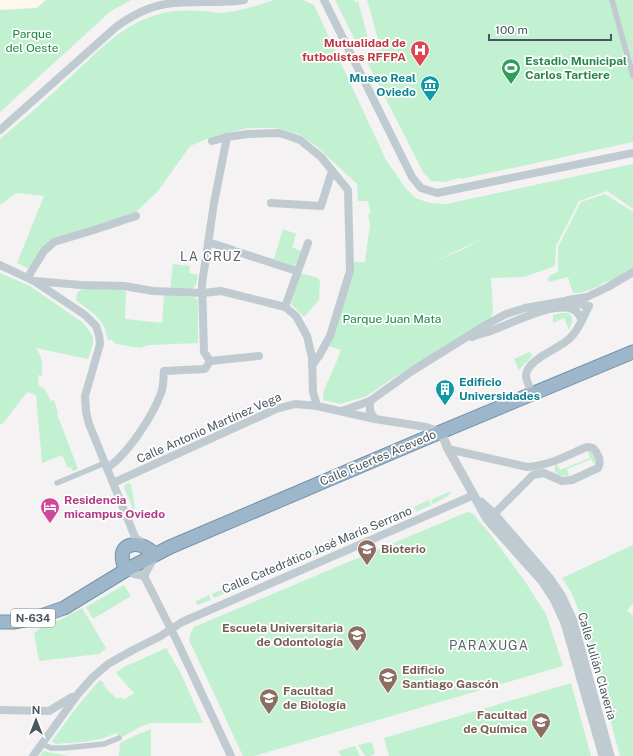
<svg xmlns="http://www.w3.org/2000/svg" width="633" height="756" viewBox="0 0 633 756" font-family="'Public Sans',sans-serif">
  <rect width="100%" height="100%" fill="#f4f2f2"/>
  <!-- commercial -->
  <polygon fill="#fdf7ed" points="0,0 46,0 37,8 0,10"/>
  <!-- green -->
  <g fill="#c1f1d0" fill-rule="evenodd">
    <polygon points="46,0 131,0 111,11 0,112 0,10 37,8"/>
    <path d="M274 0H303L314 5 386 160 404 186 415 198 430 203 446 204 633 164V209L607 191 579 201 556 246 555 266 524 277 491 278 493 312 489 323 393 378 367 396 340 404 323 400 324 390 336 363 341 350 328 346 353 262H365L370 225 368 214H371L368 201H358L357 184 316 146 298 134 277 128H248L214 136 190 146 158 191 134 214 67 235 29 269 17 263 44 196 16 193 0 205V139C22 121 43 102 64 83 95 55 121 23 163 13 175 10 189 10 202 11 208 11 214 13 220 13 236 12 259 5 274 0ZM482 239 464 249 431 263Z"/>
    <polygon points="335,0 354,0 355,2 358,1 369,42 358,46"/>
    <polygon points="367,0 633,0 633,142 461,179 460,178 444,182 431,181 423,172 364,56 381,50"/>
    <polygon points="605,194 633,212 633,267 611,281 603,283 598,287 580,293 573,293 568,277 548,282 549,276 558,272 558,247 581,202"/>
    <polygon points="283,229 296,234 292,247 301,251 295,266 274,259"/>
    <polygon points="173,264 190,266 189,273 198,275 196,285 192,289 170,289"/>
    <path d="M0 273 30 286 83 323 91 333 93 338V344L88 359 36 348C42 357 43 365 42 376L38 375 39 386 44 388 51 401 54 400 58 413 57 414 78 469 73 471 70 467 68 468 62 455 42 463 36 395 27 392 4 422 0 425Z"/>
    <polygon points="300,273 318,278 320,282 319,300 304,317 291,304"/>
    <path d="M83 288 117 289 126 291 125 319 162 323 164 295 195 297 198 301V343L149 345 140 348 116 344 112 340H108C103 316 93 314 76 300L77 293Z"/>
    <polygon points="561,313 568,313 572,317 572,322 569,330 564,318 553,323 553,315"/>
    <polygon points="529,352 532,354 532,356 519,370 514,359"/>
    <path d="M588 452H591C595 456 597 459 594 464L591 459 567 469 569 476C562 476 553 476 555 466L557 464 560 470 590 458Z"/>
    <polygon points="127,483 131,484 135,509 133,509 124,487"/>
    <polygon points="451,491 448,496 433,504 431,500"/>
    <polygon points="429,500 431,505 416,512 414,507"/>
    <polygon points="411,508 414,512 398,519 396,514"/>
    <polygon points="468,512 472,513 491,535 526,583 546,614 563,666 254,756 243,756 189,640 191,632 194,627 460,515"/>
    <polygon points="394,515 396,520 378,527 379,522"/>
    <polygon points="324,545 326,550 311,557 309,552"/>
    <polygon points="633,545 633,603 627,611 633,615 633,756 620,756 583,620 571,592 562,578"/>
    <polygon points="306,553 308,558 295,564 293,559"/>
    <polygon points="253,576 255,581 243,586 241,581"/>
    <polygon points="234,584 236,589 214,598 212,594"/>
    <polygon points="124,585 131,596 93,619 86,607"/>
    <polygon points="209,595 211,600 197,605 196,601"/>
    <polygon points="82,608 106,648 99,654 39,661 34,633 45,625 62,619"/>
    <path d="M166 648 180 672 203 723H152L142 726 120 738 116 733C96 743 77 742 56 744L52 741 80 703 100 680 104 683 103 685 116 698H123L124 700 134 693 116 673 124 667Z"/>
    <polygon points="571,683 591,756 389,756 384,738"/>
    <polygon points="151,729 151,756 119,756 120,743 136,735"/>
    <polygon points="372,742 375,754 370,756 365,756 358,745"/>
    <polygon points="355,746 360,756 341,756 338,751"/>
    <polygon points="43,751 68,756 40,756"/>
  </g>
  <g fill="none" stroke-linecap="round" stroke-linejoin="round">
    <defs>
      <g id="trunk">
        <path d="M126 570C122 562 118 547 132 545 140 543 149 549 155 554"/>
        <polyline points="0,622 15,622 35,618 64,608 126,570 170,547 419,441 633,352"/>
      </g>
    </defs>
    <!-- trunk casing -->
    <use href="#trunk" stroke="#7494ad" stroke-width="15"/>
    <!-- pedestrian -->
    <g stroke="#c0cad1" stroke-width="5.5">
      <polyline points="612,0 633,76"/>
      <polyline points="57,483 105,463"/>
      <polyline points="42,744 51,748 65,748 104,744 119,738"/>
    </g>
    <!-- minor -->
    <g stroke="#c0cad1" stroke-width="8">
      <polyline points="324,0 412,177 421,188 437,193 633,153"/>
      <path d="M0 130 116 27C131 16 147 7 166 4 192 0 218 4 244 0"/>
      <polyline points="227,137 214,203 202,284 204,352 210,361 259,356"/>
      <polyline points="212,141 227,137 248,134 279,133 289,136 300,140 321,157 348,190 350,271 330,336 319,356 312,365"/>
      <polyline points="271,203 321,206 332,171"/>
      <polyline points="208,242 233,250"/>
      <polyline points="238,252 297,271"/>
      <polyline points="0,265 34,281 85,315 96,326 99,335 100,344 85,396 86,412 89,424 135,537 144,545"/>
      <polyline points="28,277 44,251 54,242 94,230 136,216"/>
      <polyline points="34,281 81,285 124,286 153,291 203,293 221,291 285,307 296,316 307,336 312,357 313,392 317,406 375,419 426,427 441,432"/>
      <polyline points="568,300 587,297 608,287 633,272"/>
      <polyline points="285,307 308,243"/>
      <path d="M472 337C479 334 486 333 493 330 513 323 552 302 572 309 578 311 579 315 582 320"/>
      <polyline points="370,401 370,411 375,419"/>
      <path d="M342 411 370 401 412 371 489 323 506 314 525 308 565 301 589 306C583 317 579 330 570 338 560 349 528 358 526 375 526 381 530 388 532 393"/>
      <path d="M448 449 527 467C549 466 567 455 587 447L593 448C598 453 602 461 598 468L572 480 562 481 544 473 533 475 494 514"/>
      <path d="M107 468C127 455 153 416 161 393 164 387 163 378 164 371L205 369 210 361"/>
      <polyline points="113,483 276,409 295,404 317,406"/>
      <polyline points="126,570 134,574 144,576"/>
      <polyline points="144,576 177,641 231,756"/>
      <polyline points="144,576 155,556"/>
      <polyline points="0,710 49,711 72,697"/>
      <polyline points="33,756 78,694 92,678 108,664 133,650 159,637 182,622 474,495"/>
    </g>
    <!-- tertiary -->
    <g stroke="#c0cad1" stroke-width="9">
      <polyline points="441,432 448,449 487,519 543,582 554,599 565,623 603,756"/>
      <polyline points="481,502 494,514 550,579 561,595 573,621 610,756"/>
    </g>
    <!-- trunk -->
    <use href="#trunk" stroke="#9db6c9" stroke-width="13"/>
  </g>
  <!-- icons -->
  <defs>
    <symbol id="hospital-pin" viewBox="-11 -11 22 30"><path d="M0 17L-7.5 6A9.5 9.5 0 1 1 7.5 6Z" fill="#e0444e" stroke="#fff"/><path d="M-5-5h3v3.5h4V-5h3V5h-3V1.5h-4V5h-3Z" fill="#fff"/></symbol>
    <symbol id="stadium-pin" viewBox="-11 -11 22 30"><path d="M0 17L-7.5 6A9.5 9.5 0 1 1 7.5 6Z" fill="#2e9e5b" stroke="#fff"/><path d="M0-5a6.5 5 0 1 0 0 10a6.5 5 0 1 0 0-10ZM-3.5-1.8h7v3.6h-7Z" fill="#fff"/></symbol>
    <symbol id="museum-pin" viewBox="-11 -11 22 30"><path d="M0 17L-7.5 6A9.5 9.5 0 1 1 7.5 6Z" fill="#0f9aa8" stroke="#fff"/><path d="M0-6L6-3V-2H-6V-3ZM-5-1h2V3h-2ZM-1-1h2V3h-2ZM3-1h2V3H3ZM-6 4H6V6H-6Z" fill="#fff"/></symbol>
    <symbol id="building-pin" viewBox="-11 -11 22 30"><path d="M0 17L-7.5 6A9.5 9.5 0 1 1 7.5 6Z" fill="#0f9aa8" stroke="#fff"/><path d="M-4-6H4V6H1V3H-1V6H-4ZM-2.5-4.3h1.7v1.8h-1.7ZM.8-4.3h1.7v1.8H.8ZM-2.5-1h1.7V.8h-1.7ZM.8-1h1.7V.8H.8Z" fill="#fff"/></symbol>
    <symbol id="hotel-pin" viewBox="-11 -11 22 30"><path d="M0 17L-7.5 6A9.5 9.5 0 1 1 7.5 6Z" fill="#d1479c" stroke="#fff"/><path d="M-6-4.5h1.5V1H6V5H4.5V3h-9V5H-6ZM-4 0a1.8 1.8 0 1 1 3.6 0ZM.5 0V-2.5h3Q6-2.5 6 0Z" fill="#fff"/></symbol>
    <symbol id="university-pin" viewBox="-11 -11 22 30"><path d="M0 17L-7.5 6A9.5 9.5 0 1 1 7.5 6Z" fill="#8d6e63" stroke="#fff"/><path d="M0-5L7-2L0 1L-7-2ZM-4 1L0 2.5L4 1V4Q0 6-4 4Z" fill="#fff"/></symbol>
  </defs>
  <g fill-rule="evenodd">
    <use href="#hospital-pin" x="409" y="39" width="22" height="30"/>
    <use href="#stadium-pin" x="500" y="57" width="22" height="30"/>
    <use href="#museum-pin" x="419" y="74" width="22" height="30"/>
    <use href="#building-pin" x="434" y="378" width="22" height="30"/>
    <use href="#hotel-pin" x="39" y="496" width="22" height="30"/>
    <use href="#university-pin" x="356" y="538" width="22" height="30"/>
    <use href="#university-pin" x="346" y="624" width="22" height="30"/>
    <use href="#university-pin" x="377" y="666" width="22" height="30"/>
    <use href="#university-pin" x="258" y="687" width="22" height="30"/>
    <use href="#university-pin" x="530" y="711" width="22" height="30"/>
  </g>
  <g text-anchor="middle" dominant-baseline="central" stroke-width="3.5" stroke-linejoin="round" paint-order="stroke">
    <!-- shield labels -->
    <rect fill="#fff" stroke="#808990" stroke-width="1" x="11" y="609" width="44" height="18" rx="3"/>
    <g font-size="11" font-weight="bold" fill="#495760">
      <text x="33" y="618">N-634</text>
    </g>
    <!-- park labels -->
    <g font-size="12" fill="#158644" stroke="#fff">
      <text x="32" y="34">Parque<tspan x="32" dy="14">del Oeste</tspan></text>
      <text x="392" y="319">Parque Juan Mata</text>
    </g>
    <!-- health labels -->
    <g font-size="12" font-weight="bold" fill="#be3a42" stroke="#fff" text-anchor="end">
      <text x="406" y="43">Mutualidad de<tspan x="406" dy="14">futbolistas RFFPA</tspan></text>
    </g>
    <!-- leisure labels -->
    <g font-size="12" font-weight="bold" fill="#27864d" stroke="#fff" text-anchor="start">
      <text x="525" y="61">Estadio Municipal<tspan x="525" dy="14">Carlos Tartiere</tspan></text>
    </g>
    <!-- culture labels -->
    <g font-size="12" font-weight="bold" fill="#0d838f" stroke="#fff" text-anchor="end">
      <text x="416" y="78">Museo Real<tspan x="416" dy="14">Oviedo</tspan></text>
      <text x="459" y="382" text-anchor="start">Edificio<tspan x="459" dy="14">Universidades</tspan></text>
    </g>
    <!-- street labels -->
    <g font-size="12" fill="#495760" stroke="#fff">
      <text transform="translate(209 428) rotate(-24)">Calle Antonio Martínez Vega</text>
      <text transform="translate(378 458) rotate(-23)">Calle Fuertes Acevedo</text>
      <text transform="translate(317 550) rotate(-23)">Calle Catedrático José María Serrano</text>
      <text transform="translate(597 666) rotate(74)">Calle Julián Clavería</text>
    </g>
    <!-- hotel labels -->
    <g font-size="12" font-weight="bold" fill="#b23c85" stroke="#fff" text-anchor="start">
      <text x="64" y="500">Residencia<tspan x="64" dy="14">micampus Oviedo</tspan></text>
    </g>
    <!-- education labels -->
    <g font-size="12" font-weight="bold" fill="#785e54" stroke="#fff" text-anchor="start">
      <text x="381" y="549">Bioterio</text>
      <text x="343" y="628" text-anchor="end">Escuela Universitaria<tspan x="343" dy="14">de Odontología</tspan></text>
      <text x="402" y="670">Edificio<tspan x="402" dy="14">Santiago Gascón</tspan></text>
      <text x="283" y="691">Facultad<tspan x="283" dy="14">de Biología</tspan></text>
      <text x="527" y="715" text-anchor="end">Facultad<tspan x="527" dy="14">de Química</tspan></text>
    </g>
    <!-- neighbourhood labels -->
    <g font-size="13" letter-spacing="1" fill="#5e6367" stroke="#fff">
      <text x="211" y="256">LA CRUZ</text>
      <text x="489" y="645">PARAXUGA</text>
    </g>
  </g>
  <!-- north arrow -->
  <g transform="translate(36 720)" stroke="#ffffff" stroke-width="3" paint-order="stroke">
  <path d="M0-3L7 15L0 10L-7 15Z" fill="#495760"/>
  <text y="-6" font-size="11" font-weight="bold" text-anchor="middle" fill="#495760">N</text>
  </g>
  <!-- scale -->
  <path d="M489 34v6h122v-6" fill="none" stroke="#495760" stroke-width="2"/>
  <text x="495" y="34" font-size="12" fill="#495760" stroke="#ffffff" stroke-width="3" paint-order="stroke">100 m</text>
</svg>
